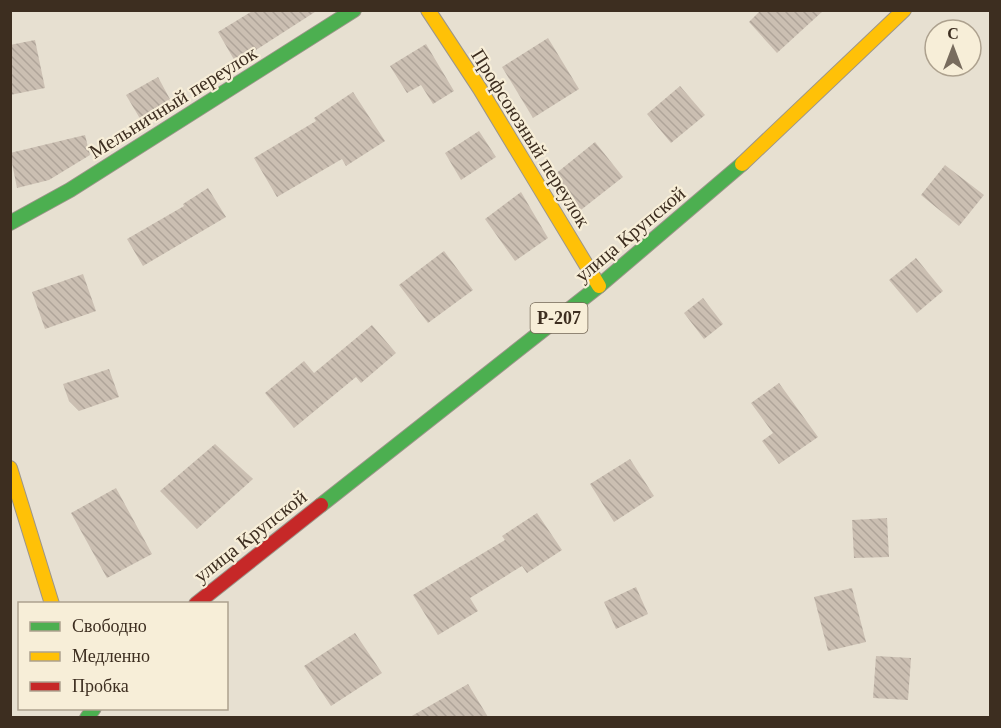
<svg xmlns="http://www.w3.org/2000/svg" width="1001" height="728" viewBox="0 0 1001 728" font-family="'Times New Roman',serif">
  <defs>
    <pattern id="building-back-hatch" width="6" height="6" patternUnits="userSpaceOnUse" patternTransform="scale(1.5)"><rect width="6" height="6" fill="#cbbfb2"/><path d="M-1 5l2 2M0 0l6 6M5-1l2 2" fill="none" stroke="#afa499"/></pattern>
  </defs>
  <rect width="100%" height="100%" fill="#e7e0d1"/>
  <!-- building -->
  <g fill="url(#building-back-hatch)">
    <polygon points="254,10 318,10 236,63 218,32"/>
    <polygon points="761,10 824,10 777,53 749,22"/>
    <polygon points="548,38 579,89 533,118 502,67"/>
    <polygon points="35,40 45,88 10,95 10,45"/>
    <polygon points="426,44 454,91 433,104 421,85 407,93 390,66"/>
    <polygon points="158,77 172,103 142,122 126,95"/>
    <polygon points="680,86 705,115 671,143 647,114"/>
    <polygon points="353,92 385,141 346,166 342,159 277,197 254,158 316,121 314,118"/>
    <polygon points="479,131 496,157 461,180 445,153"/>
    <polygon points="85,135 90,155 49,180 17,188 10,153"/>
    <polygon points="595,142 623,177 577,213 554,175"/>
    <polygon points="945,165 984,195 959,226 921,195"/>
    <polygon points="208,188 226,217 143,266 127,239 184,206 183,204"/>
    <polygon points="521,192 548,238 515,261 485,219"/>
    <polygon points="444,251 473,290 428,323 399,285"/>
    <polygon points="916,258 943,291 917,313 889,280"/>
    <polygon points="83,274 96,311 45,329 32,292"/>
    <polygon points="703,298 723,324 704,339 684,313"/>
    <polygon points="372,325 396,353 361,383 356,377 294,428 265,393 304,361 314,373"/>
    <polygon points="109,369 119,397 79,411 69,401 63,384"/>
    <polygon points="779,383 818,437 779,464 762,441 773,433 751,403"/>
    <polygon points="215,444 253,479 197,529 160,491"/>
    <polygon points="630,459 654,496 614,522 590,484"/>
    <polygon points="116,488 152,554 107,578 71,513"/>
    <polygon points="537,513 562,550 527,573 522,566 470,598 478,611 438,635 413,595 505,540 502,536"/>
    <polygon points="887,518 889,557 854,558 852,520"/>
    <polygon points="636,587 648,614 616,629 604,602"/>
    <polygon points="852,588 866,642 828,651 814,597"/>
    <polygon points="355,633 382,673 331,706 304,666"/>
    <polygon points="876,656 911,658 908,700 873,698"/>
    <polygon points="468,684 488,717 410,717"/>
  </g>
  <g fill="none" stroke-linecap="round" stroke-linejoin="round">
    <defs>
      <g id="fast">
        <polyline points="10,223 70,190 354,10"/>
        <polyline points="321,505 599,286 742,164"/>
        <polyline points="87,718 94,708"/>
      </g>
      <g id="slow">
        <polyline points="428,10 480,89 599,286"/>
        <polyline points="742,164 904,10"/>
        <polyline points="10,468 52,604"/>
      </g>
      <polyline id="jam" points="196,604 321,505"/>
    </defs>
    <!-- fast casing -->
    <use href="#fast" stroke="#9c958a" stroke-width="16"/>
    <!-- slow casing -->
    <use href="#slow" stroke="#9c958a" stroke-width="16"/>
    <!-- jam casing -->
    <use href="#jam" stroke="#9c958a" stroke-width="16"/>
    <!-- fast -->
    <use href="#fast" stroke="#4caf50" stroke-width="14"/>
    <!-- slow -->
    <use href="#slow" stroke="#ffc107" stroke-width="14"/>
    <!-- jam -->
    <use href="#jam" stroke="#c62828" stroke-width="14"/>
  </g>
  <g text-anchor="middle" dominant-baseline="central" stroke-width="4.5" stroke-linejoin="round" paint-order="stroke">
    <!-- shield labels -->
    <rect fill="#f7eed8" stroke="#756857" stroke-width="1.5" x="530.5" y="303" width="57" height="30" rx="4.5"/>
    <g font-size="18" font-weight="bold" fill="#3d2e20">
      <text x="559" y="318">Р-207</text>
    </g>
    <!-- street labels -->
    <g font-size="20" fill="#3d2e20" stroke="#f7eed8">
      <text transform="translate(173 102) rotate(-32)">Мельничный переулок</text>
      <text transform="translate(531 138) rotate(58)">Профсоюзный переулок</text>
      <text transform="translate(630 234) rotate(-40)">улица Крупской</text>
      <text transform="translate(250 536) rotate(-38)">улица Крупской</text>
    </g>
  </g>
  <!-- border -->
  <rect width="1001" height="728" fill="none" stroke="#3d2e20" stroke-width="24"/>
  <!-- legend -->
  <rect x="18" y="602" width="210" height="108" fill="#f7eed8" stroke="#ada18e" stroke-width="1.5"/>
  <rect x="30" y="622" width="30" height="9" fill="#4caf50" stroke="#ada18e" stroke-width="1.5"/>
  <text x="72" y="632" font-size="18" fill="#3d2e20">Свободно</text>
  <rect x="30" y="652" width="30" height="9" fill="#ffc107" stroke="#ada18e" stroke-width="1.5"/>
  <text x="72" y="662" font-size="18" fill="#3d2e20">Медленно</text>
  <rect x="30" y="682" width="30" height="9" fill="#c62828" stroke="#ada18e" stroke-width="1.5"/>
  <text x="72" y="692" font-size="18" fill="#3d2e20">Пробка</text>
  <!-- north arrow -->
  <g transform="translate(953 48)"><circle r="28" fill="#f7eed8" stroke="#ada18e" stroke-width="1.5"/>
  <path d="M0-4.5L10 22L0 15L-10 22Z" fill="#786c5e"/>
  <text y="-9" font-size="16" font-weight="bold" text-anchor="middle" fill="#3d2e20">С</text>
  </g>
</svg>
